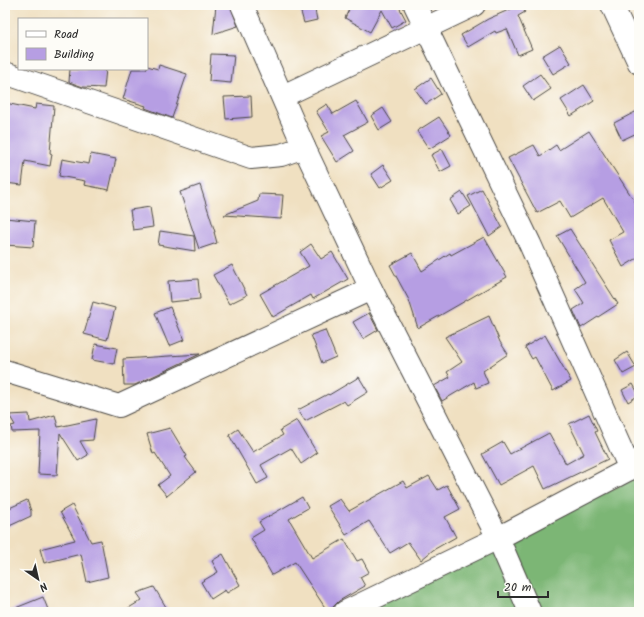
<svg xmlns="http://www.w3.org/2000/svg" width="644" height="617" viewBox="0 0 644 617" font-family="Kalam,sans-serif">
  <rect width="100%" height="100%" fill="#fdfcf7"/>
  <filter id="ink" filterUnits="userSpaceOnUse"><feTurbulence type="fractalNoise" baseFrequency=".025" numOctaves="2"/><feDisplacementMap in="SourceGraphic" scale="8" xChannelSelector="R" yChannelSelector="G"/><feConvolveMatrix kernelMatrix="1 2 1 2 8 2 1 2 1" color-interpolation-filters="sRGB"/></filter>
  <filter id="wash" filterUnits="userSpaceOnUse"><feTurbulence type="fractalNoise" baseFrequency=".012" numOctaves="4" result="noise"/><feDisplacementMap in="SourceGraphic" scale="16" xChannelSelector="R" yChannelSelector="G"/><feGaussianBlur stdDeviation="0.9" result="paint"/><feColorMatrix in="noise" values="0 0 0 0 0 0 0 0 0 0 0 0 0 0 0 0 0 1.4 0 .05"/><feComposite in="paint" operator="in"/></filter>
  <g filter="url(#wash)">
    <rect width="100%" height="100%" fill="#f0e0c1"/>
    <!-- forest -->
    <polygon fill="#7cb674" stroke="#547050" points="639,476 639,612 363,612"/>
    <g id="blocks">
      <!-- building -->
      <g fill="#b69ee3">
        <polygon points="216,5 230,5 238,26 213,34"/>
        <polygon points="299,5 314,5 317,20 304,23"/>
        <polygon points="351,5 398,5 406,20 392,28 382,10 370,32 345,18"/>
        <polygon points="520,5 525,12 518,16 532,49 518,55 507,29 496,33 495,31 468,47 461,35 488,19"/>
        <polygon points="560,45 571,63 553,74 542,56"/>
        <polygon points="211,54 234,55 231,83 209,81"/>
        <polygon points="159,65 187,74 172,118 145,108 146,106 123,99 132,69 147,69 147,66 158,69"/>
        <polygon points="70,69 106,69 104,88 83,87 69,82"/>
        <polygon points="540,74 551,89 533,101 523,86"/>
        <polygon points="431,78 441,94 426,104 415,89"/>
        <polygon points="584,85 594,101 571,116 561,100"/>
        <polygon points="251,96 252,117 226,119 224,97"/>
        <polygon points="356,101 368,122 344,135 354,151 337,162 321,136 329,132 316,111 327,104 333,114"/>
        <polygon points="5,103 35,109 36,104 54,106 50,153 52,154 50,166 25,161 22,185 5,183"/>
        <polygon points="383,108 392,122 379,130 371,116"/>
        <polygon points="639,110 639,132 622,140 614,123"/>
        <polygon points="439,117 451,135 429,149 417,131"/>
        <polygon points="589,131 639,208 639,257 623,267 609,240 623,232 603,198 570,218 560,201 537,213 508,158 534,145 540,156 556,145 559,150"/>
        <polygon points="442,149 451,166 440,172 431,155"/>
        <polygon points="91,154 116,159 109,190 84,185 85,181 59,176 62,159 89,164"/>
        <polygon points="383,165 393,180 380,188 371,174"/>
        <polygon points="200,185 215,232 214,232 217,243 199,249 180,192"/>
        <polygon points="482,189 502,227 489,236 468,196"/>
        <polygon points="462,192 471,206 458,214 450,200"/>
        <polygon points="259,194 283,195 281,219 224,215 258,201"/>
        <polygon points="150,207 153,227 133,230 130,210"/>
        <polygon points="5,218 35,221 33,247 5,245"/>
        <polygon points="570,229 618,304 581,328 573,310 584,303 575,289 585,282 557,236"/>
        <polygon points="160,231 194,236 195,251 158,245"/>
        <polygon points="484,237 507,277 418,328 409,300 390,265 412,253 422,271 450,253 451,255"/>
        <polygon points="311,244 321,259 332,252 348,279 313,299 311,295 273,317 260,294 309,266 300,252"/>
        <polygon points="232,265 247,295 229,304 213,275"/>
        <polygon points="198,279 200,299 170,302 168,281"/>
        <polygon points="93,302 115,308 107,340 84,334"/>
        <polygon points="170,307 184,340 169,346 155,313"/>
        <polygon points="369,313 378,330 363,339 353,322"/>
        <polygon points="489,316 500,342 508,354 483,371 488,383 476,388 474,382 442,401 434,386 450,377 447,372 462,362 445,337"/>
        <polygon points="325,330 336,357 322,363 311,335"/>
        <polygon points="545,335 571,381 553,391 535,357 532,359 525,347"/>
        <polygon points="95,344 117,348 114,364 92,360"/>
        <polygon points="627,352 636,367 623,374 615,360"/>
        <polygon points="200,354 135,385 124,385 123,359"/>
        <polygon points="359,377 368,392 347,405 344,401 305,421 298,410 328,394 329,395"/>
        <polygon points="633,384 639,395 628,402 622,390"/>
        <polygon points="29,414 30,422 55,415 58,427 96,419 93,440 80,441 88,455 78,461 60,433 57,475 38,474 40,431 12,432 11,426 15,425 9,415"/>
        <polygon points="589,414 597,431 595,432 608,459 545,489 534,466 499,485 482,454 503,442 510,454 549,433 566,464 584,454 569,424"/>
        <polygon points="297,420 317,453 301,464 291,448 261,465 268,478 257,484 229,435 238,429 253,452 283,435 280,430"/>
        <polygon points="170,428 187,456 185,457 196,472 167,496 158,485 170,476 155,453 153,454 147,434"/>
        <polygon points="429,476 438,490 447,485 460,509 445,517 456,537 433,550 421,560 408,542 390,553 369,521 346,535 328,506 340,499 349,511 403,481 407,488"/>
        <polygon points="302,497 308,508 289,519 312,558 344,539 357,561 362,559 369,572 360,577 365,586 339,601 328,612 295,562 272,575 251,538 264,530 259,522"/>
        <polygon points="27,500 31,511 31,516 5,528 5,510"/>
        <polygon points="72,505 91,542 101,540 108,577 87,582 81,554 44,563 40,549 75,540 60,512"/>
        <polygon points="223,554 240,585 227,593 225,590 211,599 201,582 218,572 212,561"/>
        <polygon points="154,587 169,612 122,612 142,600 137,593"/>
        <polygon points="43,597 49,612 8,612 8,611"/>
      </g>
    </g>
  </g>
  <g filter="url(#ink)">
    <use href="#blocks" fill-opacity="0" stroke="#494642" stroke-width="1"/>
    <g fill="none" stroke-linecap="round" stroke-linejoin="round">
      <defs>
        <g id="minor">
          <polyline points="242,5 304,147 371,289 498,538 530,612"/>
          <polyline points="415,5 530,244 630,469"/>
          <polyline points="612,5 639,63"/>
          <polyline points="5,73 251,158 281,155 304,147"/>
          <polyline points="283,96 474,5"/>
          <polyline points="5,371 119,406 371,289"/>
          <polyline points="345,612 498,538 639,464"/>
        </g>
      </defs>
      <!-- minor casing -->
      <use href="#minor" stroke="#494642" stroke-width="24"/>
      <!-- minor -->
      <use href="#minor" stroke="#fff" stroke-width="22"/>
    </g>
  </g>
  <!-- margin -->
  <rect width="644" height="617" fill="none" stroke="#fdfcf7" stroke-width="20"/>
  <!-- legend -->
  <rect x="18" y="18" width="130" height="52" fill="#fdfcf7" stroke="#a9a8a5"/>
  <rect x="26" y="31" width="20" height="6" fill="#ffffff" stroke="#a9a8a5"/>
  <text x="54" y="38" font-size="12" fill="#2b2b2b">Road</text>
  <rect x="26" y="48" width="20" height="12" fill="#b69ee3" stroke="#a9a8a5"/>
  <text x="54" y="58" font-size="12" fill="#2b2b2b">Building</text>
  <!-- north arrow -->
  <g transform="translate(38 579) rotate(146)" stroke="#fdfcf7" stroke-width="3" paint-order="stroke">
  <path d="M0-3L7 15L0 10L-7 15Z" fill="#2b2b2b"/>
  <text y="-6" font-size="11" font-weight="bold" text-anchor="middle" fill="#2b2b2b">N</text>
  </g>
  <!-- scale -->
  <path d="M498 591v6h50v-6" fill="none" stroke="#2b2b2b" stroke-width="2"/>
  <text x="504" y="591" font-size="12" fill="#2b2b2b" stroke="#fdfcf7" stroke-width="3" paint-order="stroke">20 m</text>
</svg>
